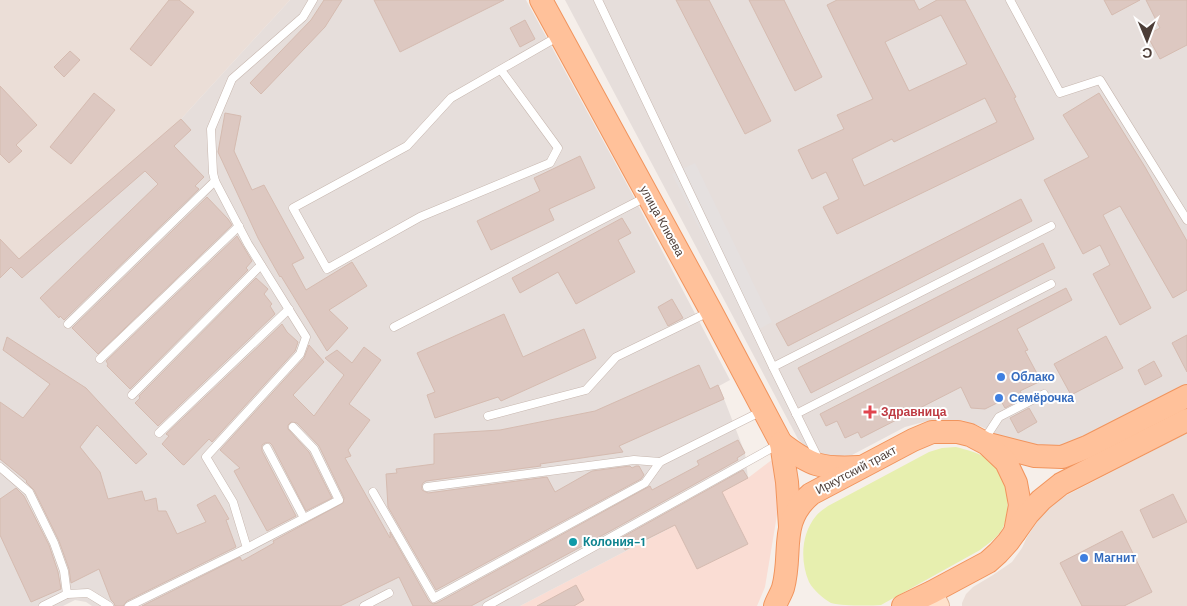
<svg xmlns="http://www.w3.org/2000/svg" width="1187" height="606" viewBox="0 0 1187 606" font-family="'DM Sans',sans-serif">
  <rect width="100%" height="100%" fill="#f6efea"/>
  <!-- residential -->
  <g fill="#ebded7">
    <polygon points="0,0 290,0 181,119 19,259 0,239"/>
    <polygon points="1187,433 1187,606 962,606 962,603 966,594 973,587 993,575 1012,562 1022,548 1027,537 1046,509 1067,495"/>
  </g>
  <!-- commercial -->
  <polygon fill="#faddd4" points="773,459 779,503 765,587 757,606 520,606 699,513 695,505 748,478"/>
  <!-- industrial -->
  <g fill="#e6dedb">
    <polygon points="290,0 526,0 629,188 730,380 719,386 745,453 748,478 695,505 699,513 520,606 92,606 86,602 75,600 63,606 0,606 0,239 20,259 181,119"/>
    <polygon points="565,0 1187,0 1187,387 1081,439 1060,447 1036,447 1000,436 982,427 962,420 931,420 905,427 852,455 829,457 812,453 798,439"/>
  </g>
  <!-- green -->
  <path fill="#e7efaf" d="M956 447C967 450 977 452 986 458 1007 472 1012 502 1004 525 1000 536 989 543 980 550L881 605C868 606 843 606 831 603 824 599 813 590 809 582 800 561 801 534 816 516 819 512 824 509 828 506L929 452 942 448Z"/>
  <!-- parking -->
  <polygon fill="#e5e0df" points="695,163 772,322 752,333 672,174"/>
  <!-- building -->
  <g fill="#ddc8c1" stroke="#d5bbb0" fill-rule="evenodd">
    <polygon points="169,0 179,0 194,12 151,66 130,49"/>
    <polygon points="324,0 342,0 325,27 261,94 250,83 311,20"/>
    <polygon points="374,0 504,0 400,52"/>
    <polygon points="676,0 709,0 771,121 745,134"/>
    <polygon points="749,0 784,0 822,77 795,91"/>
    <path d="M837 0H914L919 10 937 0H965L1016 97 1014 98 1034 139 837 234 823 207 839 199 826 172 812 179 798 150 844 129 837 115 873 99 827 5ZM941 15 967 64 909 91 885 42ZM985 98 997 122 864 186 852 159 892 139 894 142Z"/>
    <polygon points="1104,0 1140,0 1112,15"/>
    <polygon points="1146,0 1187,0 1187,45 1160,59 1147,35 1160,28"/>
    <polygon points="525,20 535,39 520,47 510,28"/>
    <polygon points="70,51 80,60 64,77 54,67"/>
    <polygon points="0,86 37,125 16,145 22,151 9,163 0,154"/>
    <polygon points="94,93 115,110 71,164 50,147"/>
    <polygon points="1099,93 1145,167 1187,241 1187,290 1173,298 1120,206 1103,215 1151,308 1120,325 1093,274 1110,265 1100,245 1083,254 1044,180 1089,157 1063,115"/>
    <polygon points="225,113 241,116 234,151 252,190 264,185 304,258 292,264 306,290 352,262 367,286 329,310 348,328 327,351 281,276 280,277 258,238 218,152"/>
    <polygon points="181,119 191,130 174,146 204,177 195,186 199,189 64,320 60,316 59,318 40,298 158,184 145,171 22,278 11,267 0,278 0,239 19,259"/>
    <polygon points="580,156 595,188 549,209 554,220 491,250 477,221 540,191 534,178"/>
    <polygon points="207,197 228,219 232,225 98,354 72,328"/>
    <polygon points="1021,199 1032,221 788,346 776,324"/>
    <polygon points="622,218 631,233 618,240 635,272 576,304 558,272 520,293 512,278"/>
    <polygon points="237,236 252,261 246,268 248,270 130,389 107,366 108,364 106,361"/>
    <polygon points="1043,243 1055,268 811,393 798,368"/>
    <polygon points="256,278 268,289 264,294 272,304 270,306 275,314 158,426 135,403 140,398 139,396"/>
    <polygon points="1066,288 1072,300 1017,329 1028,350 1025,351 1041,381 1020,391 1024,398 1005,408 1001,401 985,409 971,408 961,387 861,438 858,432 845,438 837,421 826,426 820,414"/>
    <polygon points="672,299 683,318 668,326 658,307"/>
    <polygon points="504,314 523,357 584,329 596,358 501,401 498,397 435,418 427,395 435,392 417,353"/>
    <polygon points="282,324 287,332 298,342 295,351 212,442 209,439 184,465 182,464 162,444 169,436 166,434"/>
    <polygon points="1187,335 1187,372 1172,343"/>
    <polygon points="1106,336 1123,368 1071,395 1054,364"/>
    <polygon points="7,337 86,388 147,454 136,464 97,425 80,447 100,472 108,499 142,491 145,501 156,498 158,511 166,511 177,534 206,522 197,505 215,495 229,519 226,520 236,547 127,601 123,606 115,606 114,603 111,600 99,569 71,583 69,569 59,541 34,490 26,482 27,481 0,459 0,402 23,418 50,384 3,350"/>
    <polygon points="309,345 324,362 293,395 314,416 344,375 325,358 337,350 352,363 364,347 381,360 349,404 370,420 348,450 351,456 345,458 390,538 390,532 429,601 433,604 437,603 650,486 652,490 699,465 697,461 738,440 745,453 737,458 738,460 614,529 471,606 413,606 399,577 340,606 142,606 240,557 242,561 274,543 273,541 343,503 344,498 319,446 297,423 291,422 288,425 288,429 309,452 332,498 306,511 272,445 270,443 265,443 262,445 262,451 296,516 267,531 234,471 240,468 220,450 304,358"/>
    <polygon points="1154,361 1162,376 1145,385 1138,370"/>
    <polygon points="699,365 710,389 718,385 724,399 619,446 623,452 540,464 541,466 426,481 423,483 422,485 422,490 428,493 547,477 555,492 592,471 630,466 632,468 636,466 639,466 644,475 641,479 436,590 388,507 386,474 397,473 396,469 434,464 434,434 500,430 595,411"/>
    <polygon points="1029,408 1037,422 1018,433 1010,418"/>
    <polygon points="743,470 748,478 722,492 748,544 697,569 675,525 625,550 619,539"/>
    <polygon points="16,488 24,496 49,545 58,572 61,589 31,602 0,535 0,499"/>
    <polygon points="1173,494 1187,522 1153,538 1140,510"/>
    <polygon points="1122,531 1152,592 1124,606 1082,606 1060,563"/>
    <polygon points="576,585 584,600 574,606 537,606"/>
  </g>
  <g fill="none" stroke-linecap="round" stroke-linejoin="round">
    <defs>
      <g id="lane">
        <polyline points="598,0 773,367 819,460"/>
        <polyline points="1010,0 1060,93 1100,80 1187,220"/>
        <polyline points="501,70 558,148 550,163 420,217 327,269 293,208 407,146 451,98 559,36"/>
        <polyline points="68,324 215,181"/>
        <polyline points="394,327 646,197"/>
        <polyline points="100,359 239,226"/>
        <polyline points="773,367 1051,226"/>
        <polyline points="132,395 261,265"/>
        <polyline points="796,414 1051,284"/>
        <polyline points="488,416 586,390 616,357 709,312"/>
        <polyline points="159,433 289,309"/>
        <polyline points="984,440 999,417 1044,394"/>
        <polyline points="267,448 304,518"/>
        <polyline points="0,467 29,492 54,543 64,571 67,594"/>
        <polyline points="427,487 634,460 660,462"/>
        <polyline points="373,492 434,598 645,483 660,462 762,411"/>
        <polyline points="247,548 339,500 314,449 293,427"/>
        <polyline points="43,606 67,594 88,593 109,606"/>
        <polyline points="129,606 247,548 233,502 206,457 300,354 306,337 248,244 215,181 213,173 211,129 232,79 303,17 313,0"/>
        <polyline points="364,606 389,593"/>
        <polyline points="487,606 779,444"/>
      </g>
      <polyline id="secondary" points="932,592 939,606"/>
      <g id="primary">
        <polyline points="541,0 711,311 781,443 787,482 790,526"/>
        <path d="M781 443C811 466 821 469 859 467"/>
        <polyline points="988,444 1035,456 1062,457 1087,447 1187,396"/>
        <path d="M775 606C777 600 781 594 783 588 793 552 778 522 811 494L913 440 932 432H958L970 435 987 444 1006 462 1016 483 1020 505 1015 532"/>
        <polyline points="903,606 932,592 988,562 998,553 1008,542 1028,514 1041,500 1061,484 1187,420"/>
      </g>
    </defs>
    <!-- lane casing -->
    <use href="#lane" stroke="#c6b6ae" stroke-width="9"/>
    <!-- secondary casing -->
    <use href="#secondary" stroke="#e1b699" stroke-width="22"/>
    <!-- primary casing -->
    <use href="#primary" stroke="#f1945d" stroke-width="24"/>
    <!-- lane -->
    <use href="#lane" stroke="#fff" stroke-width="8"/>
    <!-- secondary -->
    <use href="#secondary" stroke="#ffe1cb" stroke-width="20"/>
    <!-- primary -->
    <use href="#primary" stroke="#ffc19a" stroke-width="22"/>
  </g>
  <!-- markers -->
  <g fill="#3f7fe0" stroke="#fff" stroke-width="2">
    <circle cx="1001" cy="377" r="5"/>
    <circle cx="999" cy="398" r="5"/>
    <circle cx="1084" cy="558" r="5"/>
  </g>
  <path fill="#e0444e" stroke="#fff" stroke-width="2" d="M867.5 404.5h5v5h5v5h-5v5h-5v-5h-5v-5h5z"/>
  <circle fill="#0f9aa8" stroke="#fff" stroke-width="2" cx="573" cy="542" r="5"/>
  <g text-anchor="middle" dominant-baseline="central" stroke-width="4" stroke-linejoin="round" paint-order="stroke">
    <!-- street labels -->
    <g font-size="12" fill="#4c3d37" stroke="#fff">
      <text transform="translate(662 221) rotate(61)">улица Клюева</text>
      <text transform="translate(856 470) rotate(-28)">Иркутский тракт</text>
    </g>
    <!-- shop labels -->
    <g font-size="12" font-weight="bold" fill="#366cbe" stroke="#fff" text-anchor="start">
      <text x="1011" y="377">Облако</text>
      <text x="1009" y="398">Cемёрочка</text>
      <text x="1094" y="558">Магнит</text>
    </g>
    <!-- health labels -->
    <g font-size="12" font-weight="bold" fill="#be3a42" stroke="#fff" text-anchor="start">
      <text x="881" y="412">Здравница</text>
    </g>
    <!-- culture labels -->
    <g font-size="12" font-weight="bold" fill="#0d838f" stroke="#fff" text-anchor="start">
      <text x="583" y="542">Колония-1</text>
    </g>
  </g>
  <!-- north arrow -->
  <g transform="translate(1147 40) rotate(179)" stroke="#ffffff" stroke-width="4" paint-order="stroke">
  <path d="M0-4L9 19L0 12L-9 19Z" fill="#4c3d37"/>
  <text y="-8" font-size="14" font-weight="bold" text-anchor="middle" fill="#4c3d37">С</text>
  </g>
</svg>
